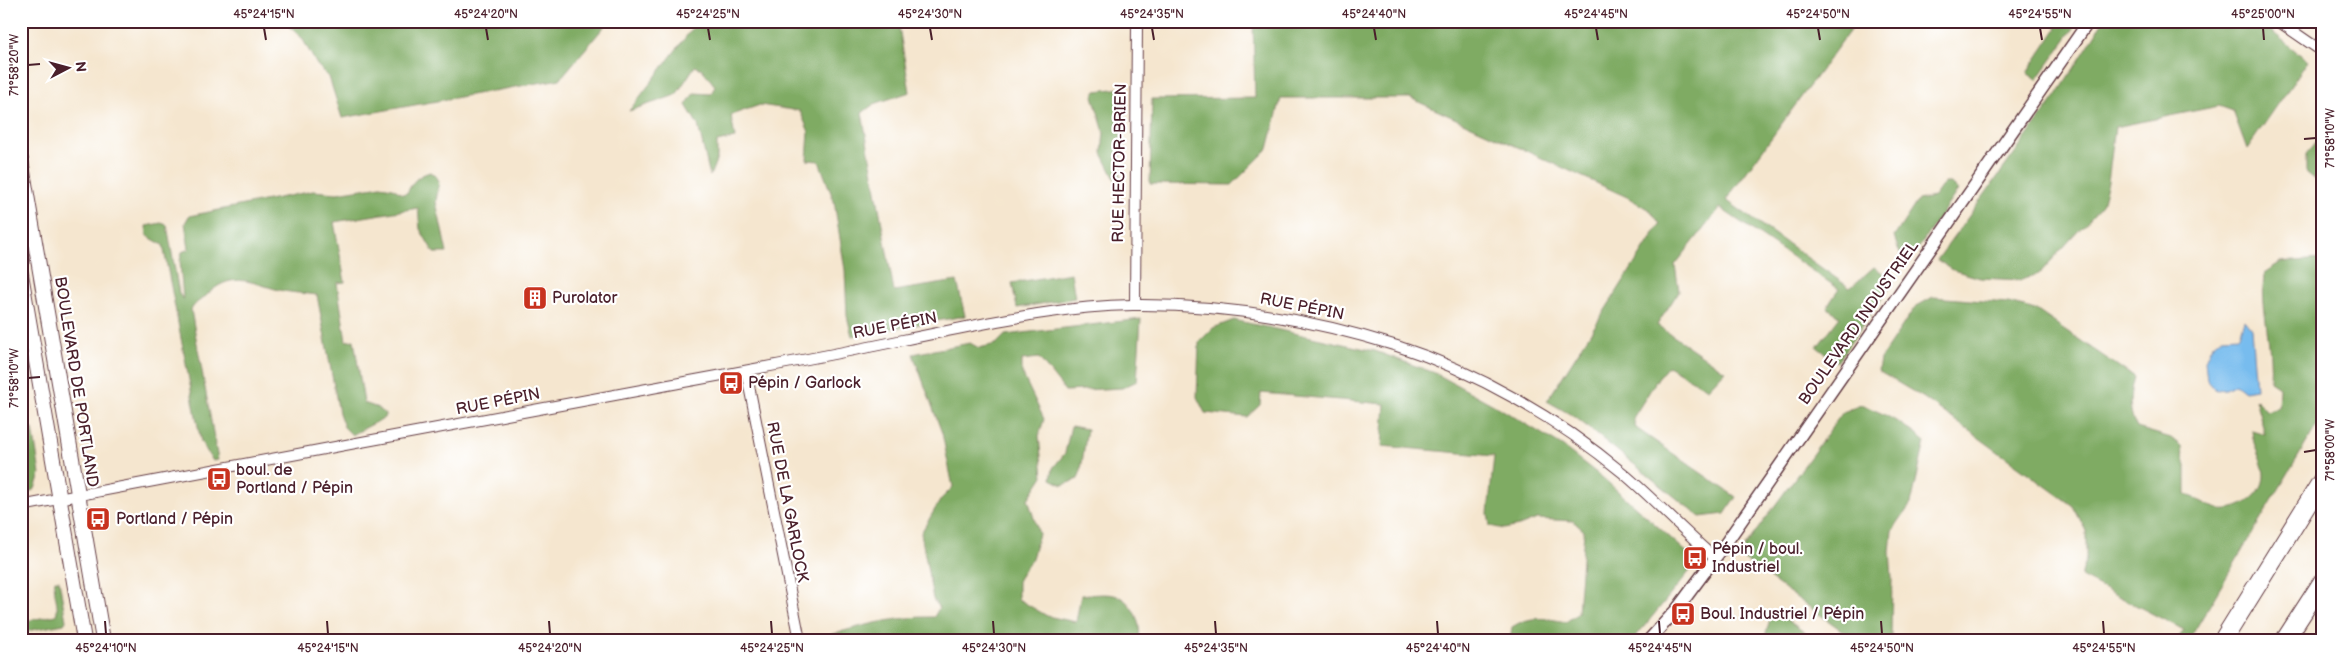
<svg xmlns="http://www.w3.org/2000/svg" width="2344" height="661" viewBox="0 0 2344 661" font-family="'Balsamiq Sans',sans-serif">
  <rect width="100%" height="100%" fill="#fff"/>
  <filter id="ink" filterUnits="userSpaceOnUse"><feTurbulence type="fractalNoise" baseFrequency=".02" numOctaves="2"/><feDisplacementMap in="SourceGraphic" scale="10" xChannelSelector="R" yChannelSelector="G"/><feConvolveMatrix kernelMatrix="1 2 1 2 8 2 1 2 1" color-interpolation-filters="sRGB"/></filter>
  <filter id="wash" filterUnits="userSpaceOnUse"><feTurbulence type="fractalNoise" baseFrequency=".0096" numOctaves="4" result="noise"/><feDisplacementMap in="SourceGraphic" scale="20" xChannelSelector="R" yChannelSelector="G"/><feGaussianBlur stdDeviation="1.12" result="paint"/><feColorMatrix in="noise" values="0 0 0 0 0 0 0 0 0 0 0 0 0 0 0 0 0 1.4 0 .05"/><feComposite in="paint" operator="in"/></filter>
  <g filter="url(#wash)">
    <rect width="100%" height="100%" fill="#f5e6cf"/>
    <!-- forest -->
    <g fill="#7fab63" stroke="#646547">
      <polygon points="283,21 609,21 560,79 342,118 329,77 317,65 302,38"/>
      <polygon points="698,21 898,21 910,92 874,104 862,113 894,291 957,281 965,316 852,336 847,316 845,270 834,201 819,161 807,160 809,132 800,111 760,105 731,115 735,138 717,142 717,158 710,176 698,125 686,105 694,93 711,94 715,86 702,69 695,66 676,95 629,111"/>
      <polygon points="1253,21 1853,21 1851,29 1726,200 1850,288 1874,267 1894,281 1837,362 1817,347 1840,317 1827,307 1839,289 1720,208 1675,265 1679,291 1657,325 1725,371 1708,389 1668,366 1658,378 1633,418 1636,428 1736,497 1725,514 1700,517 1575,417 1547,401 1660,224 1651,211 1627,197 1410,98 1281,98 1268,149 1232,185 1150,184 1152,99 1255,98"/>
      <polygon points="2049,21 2079,21 2037,80 2027,73 2057,28"/>
      <polygon points="2104,21 2259,21 2308,61 2247,149 2233,111 2219,106 2115,127 2108,182 2102,205 2039,274 2021,280 1980,278 1953,270 1937,260 2057,95"/>
      <polygon points="1122,88 1120,189 1102,153 1104,132 1093,96 1096,91"/>
      <polygon points="2323,134 2323,186 2306,172 2306,154"/>
      <path d="M430 172 436 176 439 181 436 202 447 253H434L420 229 418 208 334 222 345 282 337 283 346 341 354 340 364 403 378 408 386 415 384 418 352 435 344 427 339 413 317 295C304 293 288 293 275 289 248 281 230 272 207 295 201 301 196 301 191 310L218 460 213 461 201 442 163 245 147 236 146 226 161 223 167 225 179 293 183 300 180 261 182 252 189 249 185 223 189 216 313 191 337 193 381 186 393 188 402 194 407 193C413 181 417 176 430 172Z"/>
      <polygon points="1944,183 1951,183 1958,190 1912,257 1902,259 1894,237 1918,200 1934,197"/>
      <path d="M2323 259V415L2189 640H2177L2184 630 2081 577 2086 558V531L2073 506 1924 398 1878 371 1880 359 1915 307 1933 297 2008 303 2036 310 2134 377C2129 395 2128 411 2137 428L2171 438 2181 446 2186 466V494C2195 498 2205 504 2215 508 2234 514 2264 498 2264 475 2264 462 2252 447 2252 430L2265 434 2255 399 2267 411 2278 407 2279 387 2270 381C2273 344 2260 309 2264 273L2281 262Z"/>
      <polygon points="1071,273 1075,298 1017,308 1012,283"/>
      <path d="M1141 319 1137 381 1122 388 1065 391 1039 358 1022 360V373L1044 419 1039 436 1043 476 1028 499 1039 534 1032 558 1018 579V599L1047 616 1076 622 1081 595C1091 595 1104 593 1114 595 1132 599 1142 623 1139 640H823V637C860 626 895 616 934 617L939 608 933 599 921 533 941 499 953 487 942 433 913 354 970 343 979 348 996 344 1005 335Z"/>
      <path d="M1234 320 1375 351 1435 373 1501 409 1562 446 1603 478 1691 556 1695 562 1689 572 1633 640H1510L1512 627C1531 615 1545 618 1566 622L1578 613 1584 531 1573 521 1537 519 1519 526 1504 529 1490 526 1488 513 1494 456 1382 446 1385 404 1261 393 1260 405 1247 417 1205 413 1197 397 1199 342 1213 328Z"/>
      <path d="M1861 405C1885 413 1905 425 1925 442L1911 504 1892 531 1890 552 1892 578 1891 640H1855L1743 559 1744 548 1843 412Z"/>
      <polygon points="26,423 33,429 40,474 35,489 21,496 21,427"/>
      <polygon points="1071,426 1087,429 1081,470 1078,479 1063,485 1051,479 1053,468 1065,453"/>
      <path d="M55 580H59L66 621 64 624 21 632V622L56 615C60 604 52 592 55 580Z"/>
      <polygon points="1779,614 1815,640 1764,640 1770,619"/>
    </g>
    <!-- water -->
    <polygon fill="#77bcee" stroke="#606e8c" points="2244,319 2251,328 2256,389 2244,391 2235,384 2226,389 2216,390 2207,380 2205,361 2212,345 2222,337 2239,336"/>
  </g>
  <g filter="url(#ink)">
    <g fill="none" stroke-linecap="round" stroke-linejoin="round">
      <defs>
        <g id="minor">
          <polyline points="2278,21 2323,52"/>
          <polyline points="1135,305 1137,21"/>
          <polyline points="746,371 800,640"/>
          <path d="M21 506C230 466 438 428 647 389 732 373 818 358 903 340 979 325 1055 306 1133 305 1223 304 1311 319 1397 346 1478 372 1558 419 1623 473 1655 500 1683 531 1715 558"/>
        </g>
        <polyline id="tertiary" points="1649,640 1677,609 1721,550 2089,21"/>
        <g id="secondary">
          <polyline points="21,160 103,640"/>
          <polyline points="21,274 84,640"/>
        </g>
        <g id="motorway">
          <polyline points="2223,640 2323,479"/>
          <polyline points="2285,640 2323,581"/>
        </g>
      </defs>
      <!-- minor casing -->
      <use href="#minor" stroke="#643d44" stroke-width="12"/>
      <!-- tertiary casing -->
      <use href="#tertiary" stroke="#643d44" stroke-width="14"/>
      <!-- secondary casing -->
      <use href="#secondary" stroke="#643d44" stroke-width="16"/>
      <!-- motorway casing -->
      <use href="#motorway" stroke="#643d44" stroke-width="20"/>
      <!-- minor -->
      <use href="#minor" stroke="#fff" stroke-width="10"/>
      <!-- tertiary -->
      <use href="#tertiary" stroke="#fff" stroke-width="11"/>
      <!-- secondary -->
      <use href="#secondary" stroke="#fff" stroke-width="14"/>
      <!-- motorway -->
      <use href="#motorway" stroke="#fff" stroke-width="18"/>
    </g>
  </g>
  <!-- ticks -->
  <path fill="none" stroke="#4a1f2b" stroke-width="2" d="M264 28 266 40M486 28 488 40M708 28 710 40M930 28 932 40M1152 28 1154 40M1374 28 1376 40M1596 28 1598 40M1818 28 1820 40M2040 28 2042 40M2263 28 2264 40M28 65 40 64M2304 139 2316 138M28 378 40 377M2304 452 2316 450M105 621 106 634M327 621 328 634M549 621 550 634M771 621 772 634M993 621 994 634M1215 621 1216 634M1437 621 1438 634M1659 621 1660 634M1881 621 1882 634M2103 621 2104 634"/>
  <!-- icons -->
  <defs>
    <symbol id="building-square" viewBox="-11 -11 22 22"><rect x="-9" y="-9" width="18" height="18" rx="4" fill="#c8321e" stroke="#fff"/><path d="M-4-6H4V6H1V3H-1V6H-4ZM-2.5-4.3h1.7v1.8h-1.7ZM.8-4.3h1.7v1.8H.8ZM-2.5-1h1.7V.8h-1.7ZM.8-1h1.7V.8H.8Z" fill="#fff"/></symbol>
    <symbol id="bus-square" viewBox="-11 -11 22 22"><rect x="-9" y="-9" width="18" height="18" rx="4" fill="#c8321e" stroke="#fff"/><path d="M-5-6H5V4H4V6H2V4H-2V6H-4V4H-5ZM-3.5-4V0h7V-4ZM-3.5 1.2v1.5H-2V1.2ZM2 1.2v1.5H3.5V1.2Z" fill="#fff"/></symbol>
  </defs>
  <g fill-rule="evenodd">
    <use href="#building-square" x="521" y="284" width="28" height="28"/>
    <use href="#bus-square" x="717" y="369" width="28" height="28"/>
    <use href="#bus-square" x="205" y="465" width="28" height="28"/>
    <use href="#bus-square" x="84" y="505" width="28" height="28"/>
    <use href="#bus-square" x="1681" y="544" width="28" height="28"/>
    <use href="#bus-square" x="1669" y="600" width="28" height="28"/>
  </g>
  <g text-anchor="middle" dominant-baseline="central" stroke-width="4.5" stroke-linejoin="round" paint-order="stroke">
    <!-- street labels -->
    <g font-size="16" fill="#4a1f2b" stroke="#fff">
      <text transform="translate(1120 163) rotate(-89)">RUE HECTOR-BRIEN</text>
      <text transform="translate(1302 307) rotate(11)">RUE PÉPIN</text>
      <text transform="translate(1859 323) rotate(-55)">BOULEVARD INDUSTRIEL</text>
      <text transform="translate(895 326) rotate(-11)">RUE PÉPIN</text>
      <text transform="translate(76 382) rotate(81)">BOULEVARD DE PORTLAND</text>
      <text transform="translate(498 402) rotate(-11)">RUE PÉPIN</text>
      <text transform="translate(787 502) rotate(79)">RUE DE LA GARLOCK</text>
    </g>
    <!-- poi labels -->
    <g font-size="16" fill="#4a1f2b" stroke="#fff" text-anchor="start">
      <text x="552" y="298">Purolator</text>
      <text x="748" y="383">Pépin / Garlock</text>
      <text x="236" y="470">boul. de<tspan x="236" dy="18">Portland / Pépin</tspan></text>
      <text x="116" y="519">Portland / Pépin</text>
      <text x="1712" y="549">Pépin / boul.<tspan x="1712" dy="18">Industriel</tspan></text>
      <text x="1700" y="614">Boul. Industriel / Pépin</text>
    </g>
  </g>
  <!-- margin -->
  <rect width="2344" height="661" fill="none" stroke="#fff" stroke-width="55"/>
  <!-- north arrow -->
  <g transform="translate(68 68) rotate(84)" stroke="#ffffff" stroke-width="4" paint-order="stroke">
  <path d="M0-4L9 19L0 12L-9 19Z" fill="#4a1f2b"/>
  <text y="-8" font-size="14" font-weight="bold" text-anchor="middle" fill="#4a1f2b">N</text>
  </g>
  <rect x="28" y="28" width="2288" height="606" fill="none" stroke="#4a1f2b" stroke-width="2"/>
  <g font-size="12" text-anchor="middle" fill="#4a1f2b">
    <text x="264" y="18">45°24'15"N</text>
    <text x="486" y="18">45°24'20"N</text>
    <text x="708" y="18">45°24'25"N</text>
    <text x="930" y="18">45°24'30"N</text>
    <text x="1152" y="18">45°24'35"N</text>
    <text x="1374" y="18">45°24'40"N</text>
    <text x="1596" y="18">45°24'45"N</text>
    <text x="1818" y="18">45°24'50"N</text>
    <text x="2040" y="18">45°24'55"N</text>
    <text x="2263" y="18">45°25'00"N</text>
    <text transform="translate(14 65) rotate(-90)" y="4">71°58'20"W</text>
    <text transform="translate(2330 138) rotate(-90)" y="4">71°58'10"W</text>
    <text transform="translate(14 378) rotate(-90)" y="4">71°58'10"W</text>
    <text transform="translate(2330 450) rotate(-90)" y="4">71°58'00"W</text>
    <text x="106" y="652">45°24'10"N</text>
    <text x="328" y="652">45°24'15"N</text>
    <text x="550" y="652">45°24'20"N</text>
    <text x="772" y="652">45°24'25"N</text>
    <text x="994" y="652">45°24'30"N</text>
    <text x="1216" y="652">45°24'35"N</text>
    <text x="1438" y="652">45°24'40"N</text>
    <text x="1660" y="652">45°24'45"N</text>
    <text x="1882" y="652">45°24'50"N</text>
    <text x="2104" y="652">45°24'55"N</text>
  </g>
</svg>
